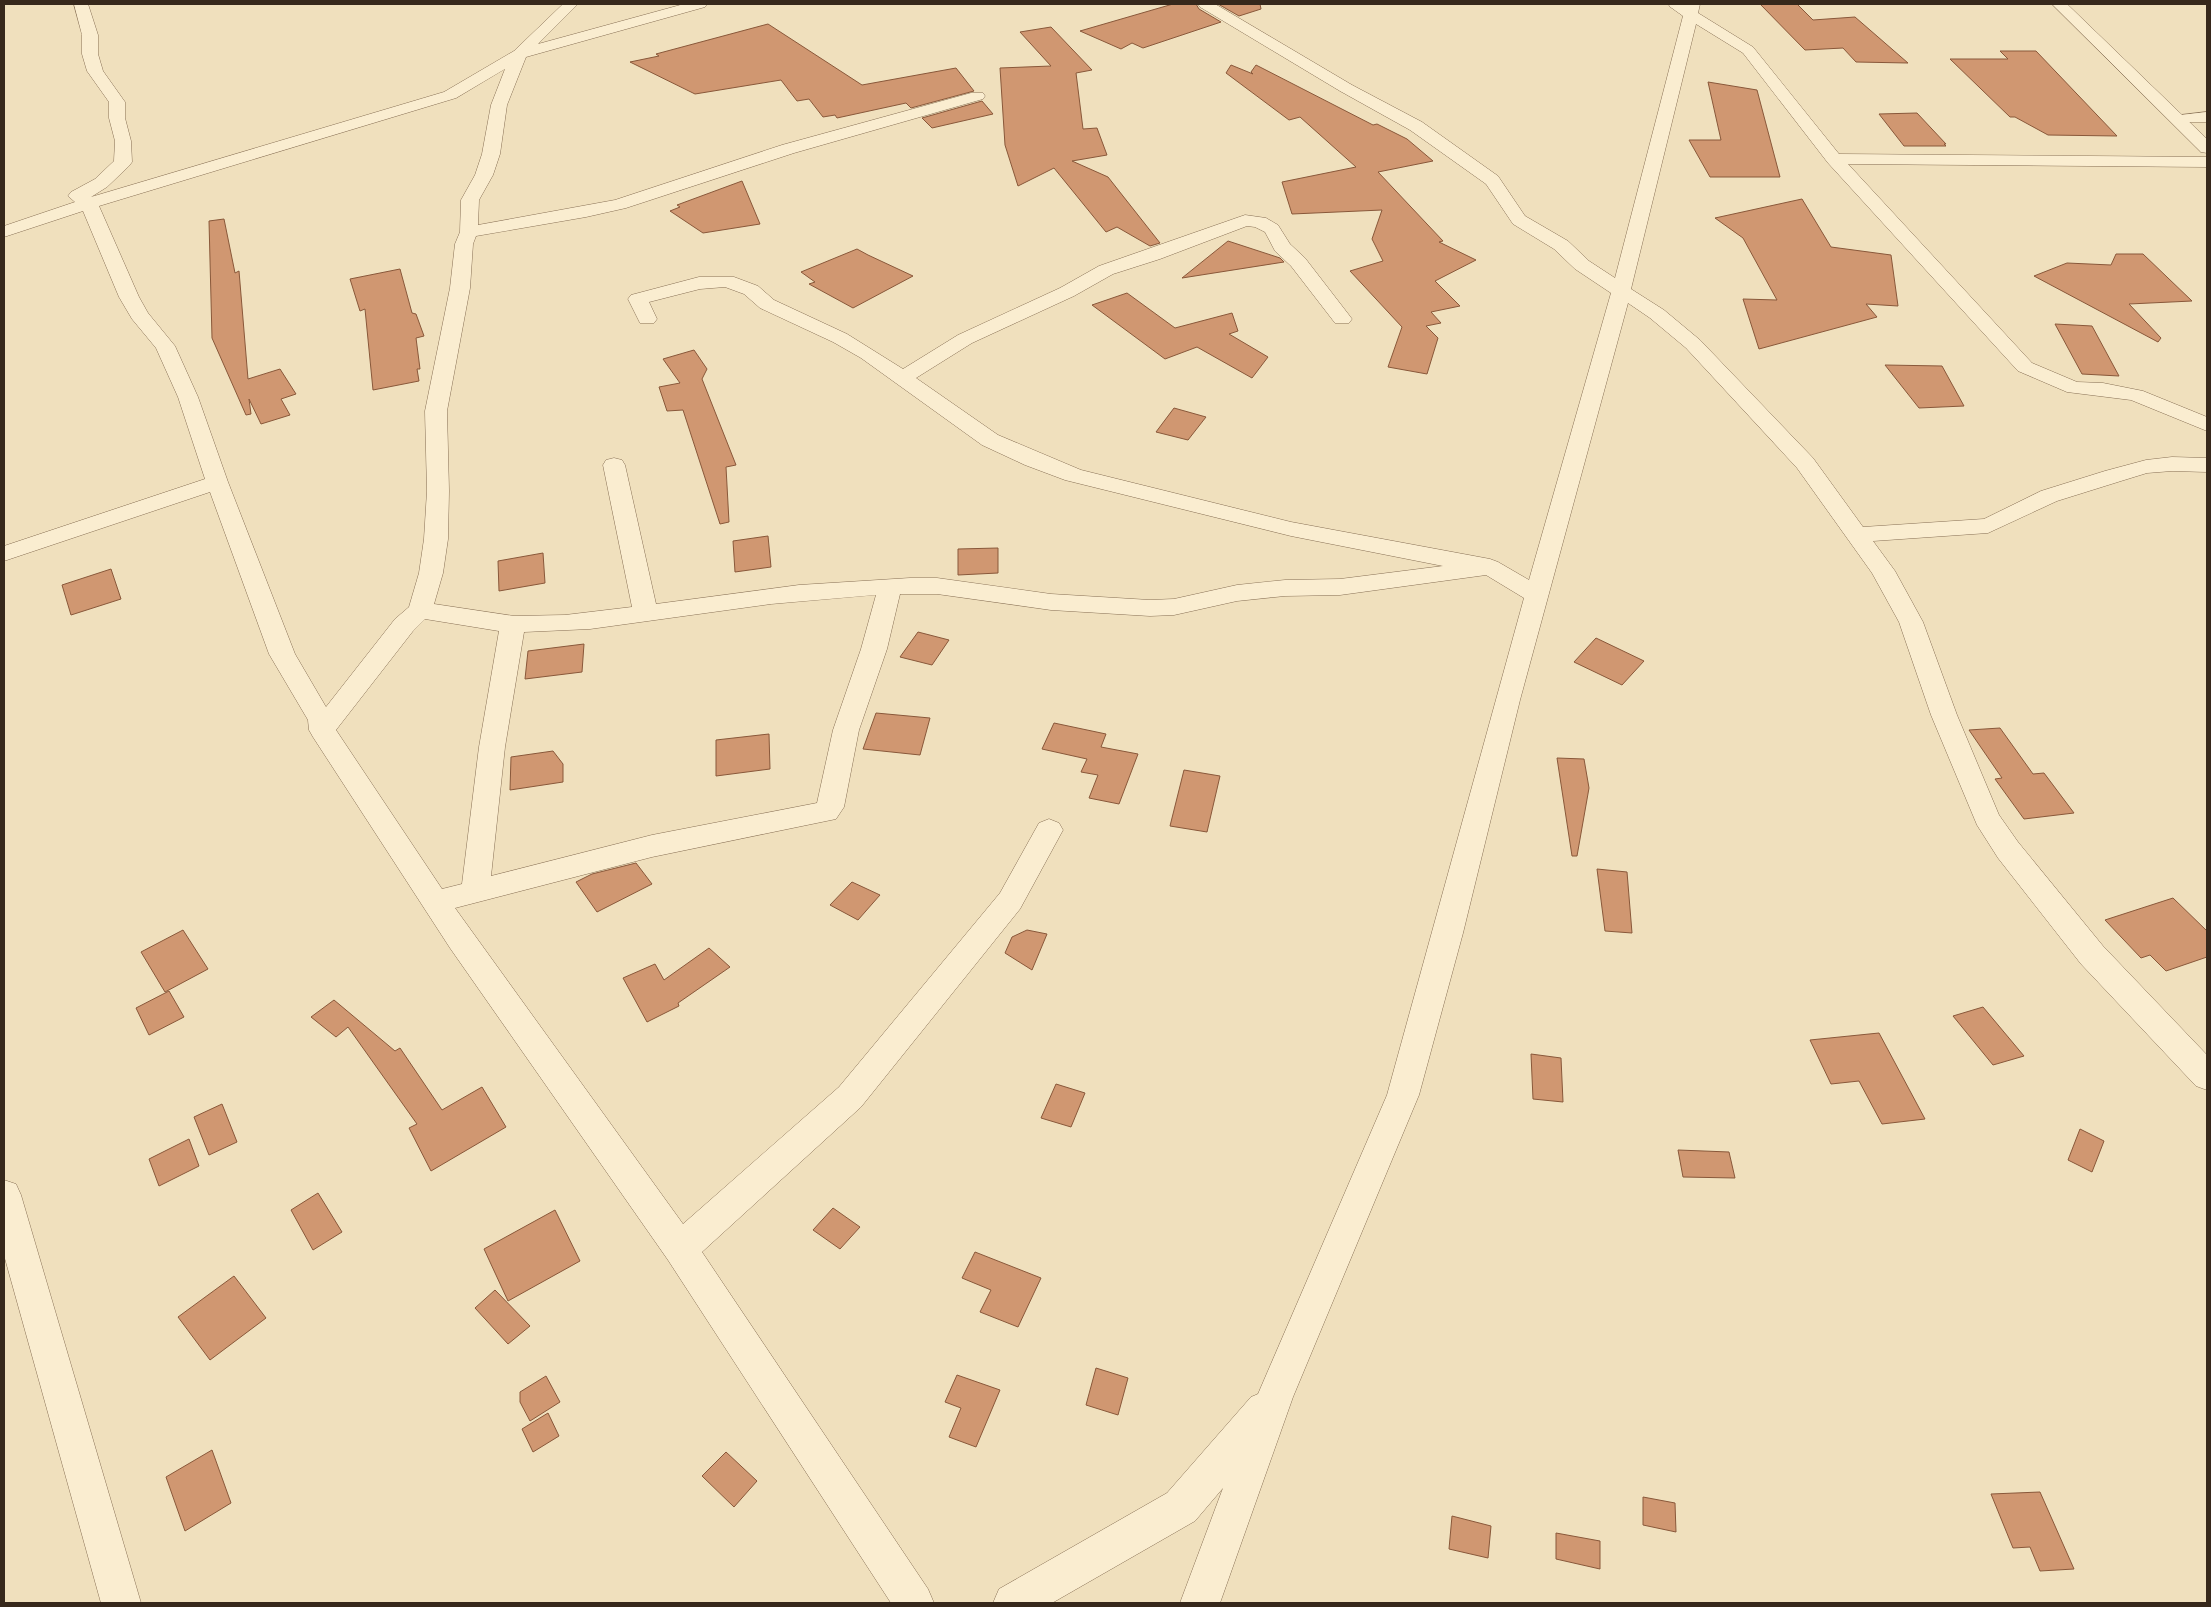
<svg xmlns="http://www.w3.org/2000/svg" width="2211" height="1607" viewBox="0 0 2211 1607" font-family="'PT Serif',serif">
  <rect width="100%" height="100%" fill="#f0e0bd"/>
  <!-- building -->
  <g fill="#d09771" stroke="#89583a">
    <polygon points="1173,4 1196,4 1199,9 1221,22 1143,48 1132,43 1121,49 1080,31"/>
    <polygon points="1218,4 1260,4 1261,9 1239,16"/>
    <polygon points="1760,4 1797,4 1813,20 1855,17 1908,63 1856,62 1843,48 1805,50"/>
    <polygon points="768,24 862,85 956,68 974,91 911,108 906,103 837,118 835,115 823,117 809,99 797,101 781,80 695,94 630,62 659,56 656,54"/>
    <polygon points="1051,27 1092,70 1076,73 1083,129 1097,128 1107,155 1072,161 1108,177 1160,243 1150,246 1117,227 1106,232 1054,168 1018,186 1005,145 1000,68 1051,66 1020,32"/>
    <polygon points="2000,51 2036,51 2117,136 2048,135 2015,117 2010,117 1950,59 2008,59"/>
    <polygon points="1231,65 1253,74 1251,72 1256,65 1373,125 1377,124 1407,139 1433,161 1378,172 1443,241 1439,242 1476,260 1435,281 1460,306 1431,312 1441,323 1426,326 1438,338 1427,374 1388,367 1402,327 1350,271 1383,261 1372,239 1382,210 1292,214 1282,182 1356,167 1300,117 1289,120 1226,73"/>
    <polygon points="1708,82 1757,90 1780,177 1710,177 1689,140 1721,140"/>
    <polygon points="982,101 993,114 932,128 922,118"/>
    <polygon points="1917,113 1946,144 1944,144 1946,146 1904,146 1879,114"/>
    <polygon points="742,181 760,224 703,233 670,211 680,207 677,205"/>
    <polygon points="1802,199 1831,247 1891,255 1898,306 1866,304 1877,317 1759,349 1743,299 1777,300 1743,238 1715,218"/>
    <polygon points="224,219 235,273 239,271 248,379 280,369 296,394 281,399 290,415 261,424 249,399 251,414 246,415 212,338 209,221"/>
    <polygon points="1228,241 1280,258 1284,262 1182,278"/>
    <polygon points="857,249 868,255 913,276 853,308 809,284 815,282 801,272"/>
    <polygon points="2116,254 2143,254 2192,301 2129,304 2161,338 2158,342 2034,276 2067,263 2111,265"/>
    <polygon points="400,269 412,313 416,314 424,336 416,338 420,369 417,369 419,381 373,390 365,309 360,311 350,279"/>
    <polygon points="1127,293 1175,328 1232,313 1238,331 1229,334 1268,357 1252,378 1197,347 1165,359 1092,305"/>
    <polygon points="2055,324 2092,326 2119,376 2082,374"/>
    <polygon points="694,350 707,369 702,379 736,465 726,467 729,522 720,524 683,410 667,411 659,387 680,383 663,359"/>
    <polygon points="1885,365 1942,366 1964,406 1919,408"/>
    <polygon points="1174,408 1206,417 1188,440 1156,432"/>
    <polygon points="768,536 771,567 735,572 733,541"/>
    <polygon points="998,548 998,573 958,575 958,549"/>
    <polygon points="543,553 545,583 499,591 498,561"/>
    <polygon points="111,569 121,599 71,615 62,585"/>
    <polygon points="918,632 949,640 932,665 900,657"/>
    <polygon points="1596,638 1644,661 1622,685 1574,662"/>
    <polygon points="584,644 582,672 525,679 528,651"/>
    <polygon points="876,713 930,718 920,755 863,749"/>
    <polygon points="1054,723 1106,734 1101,747 1138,754 1119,804 1089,798 1098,775 1081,772 1087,759 1042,749"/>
    <polygon points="2000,728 2033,774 2044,773 2074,813 2024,819 1995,779 2002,778 1969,730"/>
    <polygon points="769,734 770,769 716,776 716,740"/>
    <polygon points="553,751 563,764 563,782 510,790 511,757"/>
    <polygon points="1557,758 1584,759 1589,788 1577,856 1572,856"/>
    <polygon points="1184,770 1220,776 1207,832 1170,826"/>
    <polygon points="636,863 652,884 597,912 576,882 592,874"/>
    <polygon points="1597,869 1627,872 1632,933 1605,931"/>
    <polygon points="852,882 880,895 858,920 830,905"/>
    <polygon points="2173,898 2207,931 2207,957 2166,971 2150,955 2141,958 2105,920"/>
    <polygon points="183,930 208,969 165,992 141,952"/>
    <polygon points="1027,930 1047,934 1032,970 1005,953 1012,937"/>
    <polygon points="709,948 730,967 678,1003 679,1006 647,1022 623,978 655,964 664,980"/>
    <polygon points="169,991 184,1017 149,1035 136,1008"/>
    <polygon points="334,1000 395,1051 400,1048 442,1110 482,1087 506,1127 431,1171 409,1128 417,1124 348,1027 336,1037 311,1017"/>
    <polygon points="1983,1007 2024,1056 1993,1065 1953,1016"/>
    <polygon points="1879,1033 1925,1119 1882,1124 1859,1081 1831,1084 1810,1040"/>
    <polygon points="1531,1054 1561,1058 1563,1102 1533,1099"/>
    <polygon points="1056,1084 1085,1093 1071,1127 1041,1118"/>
    <polygon points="222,1104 237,1142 209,1155 194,1117"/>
    <polygon points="2080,1129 2104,1141 2092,1172 2068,1160"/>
    <polygon points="189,1139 199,1166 159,1186 149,1159"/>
    <polygon points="1678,1150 1729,1152 1735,1178 1683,1177"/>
    <polygon points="318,1193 342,1232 313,1250 291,1210"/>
    <polygon points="833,1208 860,1227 840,1249 813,1230"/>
    <polygon points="555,1210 580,1261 508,1301 484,1249"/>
    <polygon points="975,1252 1041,1278 1018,1327 980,1312 991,1290 962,1278"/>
    <polygon points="234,1276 266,1318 210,1360 178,1317"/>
    <polygon points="495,1290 530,1326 508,1344 475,1308"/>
    <polygon points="1096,1368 1128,1378 1118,1415 1086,1405"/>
    <polygon points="957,1375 1000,1390 976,1447 949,1437 961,1408 945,1402"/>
    <polygon points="546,1376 560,1402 530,1421 520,1402 520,1392"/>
    <polygon points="548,1413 559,1436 533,1452 522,1429"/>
    <polygon points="212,1450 231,1503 185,1531 166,1477"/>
    <polygon points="726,1452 757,1481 734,1507 702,1476"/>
    <polygon points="2040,1492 2074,1569 2040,1571 2030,1547 2013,1548 1991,1494"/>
    <polygon points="1643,1497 1675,1503 1676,1532 1643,1525"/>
    <polygon points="1452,1516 1491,1526 1488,1558 1449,1549"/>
    <polygon points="1556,1533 1600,1541 1600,1569 1556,1559"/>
  </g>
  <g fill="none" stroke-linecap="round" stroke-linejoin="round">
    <defs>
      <g id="minor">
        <path d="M74 4H88L98 35V54L103 71 125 102V118L131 141 132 162 129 166 107 187 91 197 444 92 514 51 563 4H578L538 44 684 4H707L705 7 526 57 507 105 500 154 493 175 479 200 478 225 615 200 782 145 971 93H983L985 96 983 99 794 153 626 208 586 217 476 236 473 244 470 288 447 411 449 491 448 539 443 573 434 604 514 616 565 615 632 607 603 465 606 460 614 458 622 460 625 465 656 604 799 585 910 578H937L1051 594 1150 600 1174 599 1237 585 1285 580 1340 579 1443 566 1291 536 1065 480 1025 465 982 445 861 358 833 342 760 308 744 294 725 287 700 289 649 302 657 319 654 323H640L628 299 631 295 699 277H734L758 286 774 300 847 334 903 369 958 335 1060 288 1099 266 1245 215 1266 218 1278 225 1290 244 1305 258 1349 315 1352 319 1349 323H1335L1291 266 1275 251 1265 232 1255 227 1247 226 1160 259 1113 274 1074 296 972 343 916 378 998 435 1081 470 1291 522 1490 559 1498 562 1529 580 1611 293 1575 269 1554 249 1513 224 1486 184 1410 130 1340 91 1200 7 1198 4H1215L1352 85 1422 122 1498 176 1525 216 1568 241 1589 261 1615 278 1683 16 1669 6 1670 4H1700L1698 13 1753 47 1839 154 2207 157V167L1848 164 2032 363 2077 382 2103 383 2143 391 2207 417V431L2131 400 2067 392 2018 371 1828 163 1743 53 1696 24 1631 289 1664 310 1700 340 1813 458 1863 527 1984 519 2041 491 2105 471 2146 460 2172 457 2207 458V472L2172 471 2147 473 2121 481 2057 501 1988 533 1873 541 1895 571 1923 622 1957 715 1999 815 2018 842 2103 946 2207 1055V1090L2196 1086 2081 964 1998 858 1977 825 1931 715 1899 622 1872 573 1797 468 1686 348 1650 318 1628 303 1520 700 1463 933 1419 1095 1293 1397 1220 1603H1180L1223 1488 1195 1521 1052 1603H993L999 1589 1167 1493 1251 1397 1258 1394 1387 1095 1524 598 1486 575 1340 595 1285 596 1237 601 1174 615 1150 616 1051 610 937 594H900L887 649 859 730 844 807 836 819 652 857 455 908 683 1224 839 1087 1000 893 1039 823 1049 819 1059 823 1063 830 1020 909 861 1107 702 1252 928 1589 934 1603H891L668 1260 450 948 313 737 309 730 308 720 269 654 210 492 4 561V546L205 479 178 397 156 348 132 319 119 297 83 211 4 237V226L75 202 68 196 71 192 95 179 114 161 115 141 109 118V102L87 71 82 54V35ZM505 69 491 105 482 154 475 175 461 200 460 232 455 244 450 288 425 411 427 491 424 539 419 573 409 607 395 619 326 707 295 654 228 482 198 397 175 346 148 313 139 297 99 206 456 98ZM876 595 861 649 833 730 817 803 652 835 491 876 505 747 524 632 590 629 771 604ZM425 619 499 631 479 747 462 884 442 889 336 730 413 631Z"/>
        <polygon points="2207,112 2207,122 2172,122 2170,119 2172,116"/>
        <polygon points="4,1180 16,1184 21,1195 141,1603 101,1603 4,1255"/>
      </g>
      <polygon id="tertiary" points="2052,4 2067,4 2207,139 2207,153 2201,152"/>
    </defs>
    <!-- minor casing -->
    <use href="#minor" stroke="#887055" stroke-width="1"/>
    <!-- tertiary casing -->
    <use href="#tertiary" stroke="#887055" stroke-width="1"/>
    <!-- minor -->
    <use href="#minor" fill="#faedd0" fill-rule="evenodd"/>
    <!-- tertiary -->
    <use href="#tertiary" fill="#faedd0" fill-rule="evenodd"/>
  </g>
  <!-- border -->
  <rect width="2211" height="1607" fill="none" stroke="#37281b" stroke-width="10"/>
</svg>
